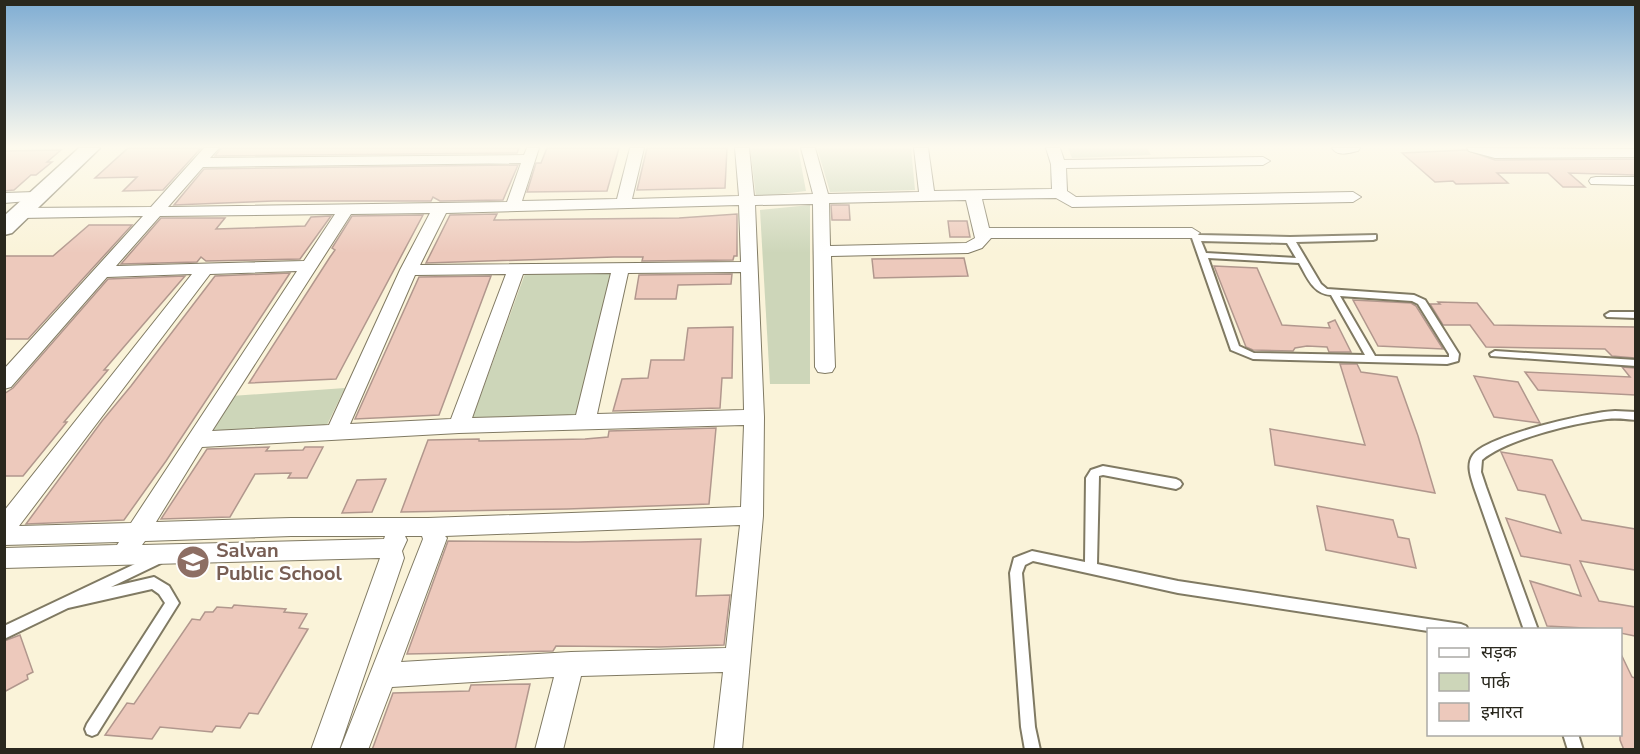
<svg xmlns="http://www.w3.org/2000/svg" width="1640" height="754" viewBox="0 0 1640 754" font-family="'Nunito Sans','Noto Sans Devanagari',sans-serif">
  <rect width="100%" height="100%" fill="#faf3d9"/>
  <!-- green -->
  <g fill="#cdd6b9">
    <polygon points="750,148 798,148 806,191 756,197"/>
    <polygon points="817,148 911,148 915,190 830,192"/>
    <polygon points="1068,148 1147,148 1151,155 1072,158"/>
    <polygon points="810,205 810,384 770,384 760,210"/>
    <polygon points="526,271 613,271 580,415 472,419"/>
    <polygon points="345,388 327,425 210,433 231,396"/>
  </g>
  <!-- building -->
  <g fill="#edc9bc" stroke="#b1978d" stroke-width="1.5">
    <polygon points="128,148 201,148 163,190 123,191 137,177 95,178"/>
    <polygon points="221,148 519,148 517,153 215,156"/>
    <polygon points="547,148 619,148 607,191 527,192 536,163 541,163"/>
    <polygon points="647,148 727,148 725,188 637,190"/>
    <polygon points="61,150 47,162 52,162 36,175 31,175 14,190 4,191 4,151"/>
    <polygon points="1466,150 1495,160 1635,159 1635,175 1569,173 1585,187 1563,187 1548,173 1497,173 1508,183 1456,184 1453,181 1435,182 1402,153"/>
    <polygon points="518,165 503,200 440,201 433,197 431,201 274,201 174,205 204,169"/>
    <polygon points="831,205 849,205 850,220 832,220"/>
    <polygon points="497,214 494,220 679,218 737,214 737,256 734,256 733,260 642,261 643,257 614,257 426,263 450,215"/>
    <polygon points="423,215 336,379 249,383 330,257 335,250 332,248 352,216"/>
    <polygon points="331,216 300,259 206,261 201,257 197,262 121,264 161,218 225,218 216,229 305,226 311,217"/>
    <polygon points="948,221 967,221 970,237 950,237"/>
    <polygon points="89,225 132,225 28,339 4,339 4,256 53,256"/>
    <polygon points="964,258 968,276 874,278 872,259"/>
    <polygon points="1214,266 1257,268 1282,325 1330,328 1328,323 1335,320 1351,352 1329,352 1327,347 1307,346 1295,348 1293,351 1253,350 1246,347"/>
    <polygon points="290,273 166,461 124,520 26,524 102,421 131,386 215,276"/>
    <polygon points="732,274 731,284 678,285 676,299 635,299 639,275"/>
    <polygon points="185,276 104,370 108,370 64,422 67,422 23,476 4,476 4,394 13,388 108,279"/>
    <polygon points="491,276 439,415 355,419 419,277"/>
    <polygon points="1353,300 1411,303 1416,306 1443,349 1378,346"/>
    <polygon points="1438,302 1477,303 1494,325 1635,327 1635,358 1612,356 1605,349 1486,347 1470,325 1443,325 1430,304 1440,304"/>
    <polygon points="733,327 732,378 722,378 720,408 613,411 622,379 648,378 651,360 684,360 688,328"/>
    <polygon points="1340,364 1357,364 1361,372 1397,377 1418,436 1435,493 1275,465 1270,429 1365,445"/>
    <polygon points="1622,367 1635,368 1635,395 1538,390 1525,372 1630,377"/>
    <polygon points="1474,376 1518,382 1540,423 1494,417"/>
    <polygon points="716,428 709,504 567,509 401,512 428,440 479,439 479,441 585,439 608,437 609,431"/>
    <polygon points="269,447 266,451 303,450 305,447 323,447 307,478 288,478 291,473 255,474 230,517 161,519 207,449"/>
    <polygon points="1501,452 1552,460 1582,520 1635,529 1635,570 1580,561 1599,601 1635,607 1635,636 1620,633 1620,630 1547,626 1530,581 1581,596 1570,565 1521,556 1506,518 1561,533 1545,495 1518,490"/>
    <polygon points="386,479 372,512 342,513 357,480"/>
    <polygon points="1317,506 1393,520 1398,537 1409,539 1416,568 1326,550"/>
    <polygon points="701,539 696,596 730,595 724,645 659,647 556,646 553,651 407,654 448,541 578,542"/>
    <polygon points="234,605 286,609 284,612 307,614 299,628 308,629 258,714 249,713 240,728 216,726 212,732 160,727 152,739 105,735 127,703 134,704 192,619 200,620 205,612 213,612 217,607 232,608"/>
    <polygon points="20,635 33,672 27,675 28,679 4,692 4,641"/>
    <polygon points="1620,652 1632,677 1635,678 1635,750 1624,750 1620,740"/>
    <polygon points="530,684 515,750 372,750 393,693 469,691 471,685"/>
  </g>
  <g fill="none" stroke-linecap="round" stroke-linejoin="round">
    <defs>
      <g id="lane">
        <path d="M1192 230 1199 235 1290 237 1376 235V239L1373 240 1296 242 1321 284 1327 289 1414 295 1425 300 1459 354 1458 361 1447 364 1253 359 1231 350 1192 238 1188 233ZM1201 241 1287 243 1296 258 1206 253ZM1208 258 1299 263C1307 277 1313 294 1331 295L1365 355 1254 353 1239 346ZM1340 296 1412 301 1418 304 1449 354V357L1375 356Z"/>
        <polygon points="1610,312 1636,312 1636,318 1607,317 1605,315"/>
        <polygon points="1495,351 1636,360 1636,366 1491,356 1490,354"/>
        <path d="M1615 411 1636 412V420C1626 419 1617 418 1607 419 1574 423 1507 439 1482 460L1481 472 1486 487 1538 630H1524L1474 487C1471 477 1466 465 1473 455 1486 436 1589 412 1615 411Z"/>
        <polygon points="1103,466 1176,479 1180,481 1182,484 1180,487 1176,489 1103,475 1099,476 1097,564 1178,581 1461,624 1466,626 1468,630 1428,630 1428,631 1178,593 1033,561 1025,565 1022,573 1035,727 1040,750 1025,750 1021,727 1010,573 1014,558 1032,551 1085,562 1086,478 1091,470"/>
        <polygon points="156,554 161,555 162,559 161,563 111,587 154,577 169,586 179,603 97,734 92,736 87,734 85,729 87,724 165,603 159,594 152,589 68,608 4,639 4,626"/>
        <polygon points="1563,734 1578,734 1583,750 1568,750"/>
      </g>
      <g id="street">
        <path d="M204 148H219L210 158 524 155 527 148H539L522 201 617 199 630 148H644L632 199 739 196 735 148H749L754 196 813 194 801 148H815L828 194 919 192 914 148H928L934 191 1052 189 1051 164 1046 148H1060L1064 160 1263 157 1270 161 1263 165 1066 168 1067 191 1076 197 1353 192 1361 197 1353 202 1072 207 1056 198 982 199 989 228H1192L1200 233 1192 238H991L982 248 968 253 831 256 835 367 832 372 825 373 818 372 815 367 813 204 755 205 764 417 763 516 742 750H714L723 672 581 676 563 750H535L554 677 392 687 368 750H340L423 539 422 536H405L407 540 402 551 404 558 339 750H311L380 558 4 568V548L117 545 119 542 4 545V511L192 274 107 277 11 387 4 389V369L143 216 20 218 12 213 20 208 151 207ZM521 163 507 202 168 207 203 167ZM966 200 975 238 966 243 830 246 829 203ZM739 205 741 262 420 265 446 213ZM430 213 400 270 329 425 212 431 351 214ZM335 214 304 261 116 266 160 216ZM297 271 131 523 19 526 210 274ZM741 272 744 410 597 414 628 273ZM611 273 576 415 472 418 523 274ZM506 274 451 419 350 424 415 275ZM744 425 741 507 428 518H291L156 522 202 447 459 433ZM740 525 726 648 571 652 401 662 447 538 445 536ZM291 536H385L384 539 142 545 145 541Z"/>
        <path d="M1332 148H1360L1358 151C1348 153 1338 157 1332 148Z"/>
        <polygon points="1467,148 1636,149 1636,157 1495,158 1469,151"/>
        <polygon points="1596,177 1636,177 1636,185 1591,184 1589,181 1591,178"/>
        <polygon points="35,192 43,197 40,200 4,203 4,193"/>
      </g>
      <polygon id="secondary" points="79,148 100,148 12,233 4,235 4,216"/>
    </defs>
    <!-- lane casing -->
    <use href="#lane" stroke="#807a63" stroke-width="4"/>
    <!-- street casing -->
    <use href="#street" stroke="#807a63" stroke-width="2"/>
    <!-- secondary casing -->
    <use href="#secondary" stroke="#807a63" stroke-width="3"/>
    <!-- lane -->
    <use href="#lane" fill="#fff" fill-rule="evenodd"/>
    <!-- street -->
    <use href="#street" fill="#fff" fill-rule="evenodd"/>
    <!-- secondary -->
    <use href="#secondary" fill="#fff" fill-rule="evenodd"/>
  </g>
  <!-- sky -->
  <linearGradient id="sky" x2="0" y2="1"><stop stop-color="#7fadd3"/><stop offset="0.58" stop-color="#fdfaee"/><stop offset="1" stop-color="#fdfaee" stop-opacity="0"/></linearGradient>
  <rect width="1640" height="253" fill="url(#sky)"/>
  <!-- icons -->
  <defs>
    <symbol id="school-disc" viewBox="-11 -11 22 22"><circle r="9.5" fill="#8d6e63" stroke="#fff"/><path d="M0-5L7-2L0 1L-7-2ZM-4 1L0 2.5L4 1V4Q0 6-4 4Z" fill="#fff"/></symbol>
  </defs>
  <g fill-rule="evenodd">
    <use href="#school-disc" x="174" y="543" width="38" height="38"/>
  </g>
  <g text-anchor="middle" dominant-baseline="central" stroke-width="4.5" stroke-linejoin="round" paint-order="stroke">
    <!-- near-education labels -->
    <g font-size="20" font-weight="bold" fill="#785e54" stroke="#fff" text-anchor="start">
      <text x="216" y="550">Salvan<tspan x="216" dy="23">Public School</tspan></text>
    </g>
  </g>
  <!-- border -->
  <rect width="1640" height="754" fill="none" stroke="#2a281e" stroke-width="12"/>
  <!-- legend -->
  <rect x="1427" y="628" width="195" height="108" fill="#ffffff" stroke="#aaa9a5" stroke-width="1.5"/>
  <rect x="1439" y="648" width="30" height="9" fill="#ffffff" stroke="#aaa9a5" stroke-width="1.5"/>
  <text x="1481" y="658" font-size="18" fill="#2a281e">सड़क</text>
  <rect x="1439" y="673" width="30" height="18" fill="#cdd6b9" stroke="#aaa9a5" stroke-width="1.5"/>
  <text x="1481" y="688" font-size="18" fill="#2a281e">पार्क</text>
  <rect x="1439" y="703" width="30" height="18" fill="#edc9bc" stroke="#aaa9a5" stroke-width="1.5"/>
  <text x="1481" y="718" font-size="18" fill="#2a281e">इमारत</text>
</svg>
